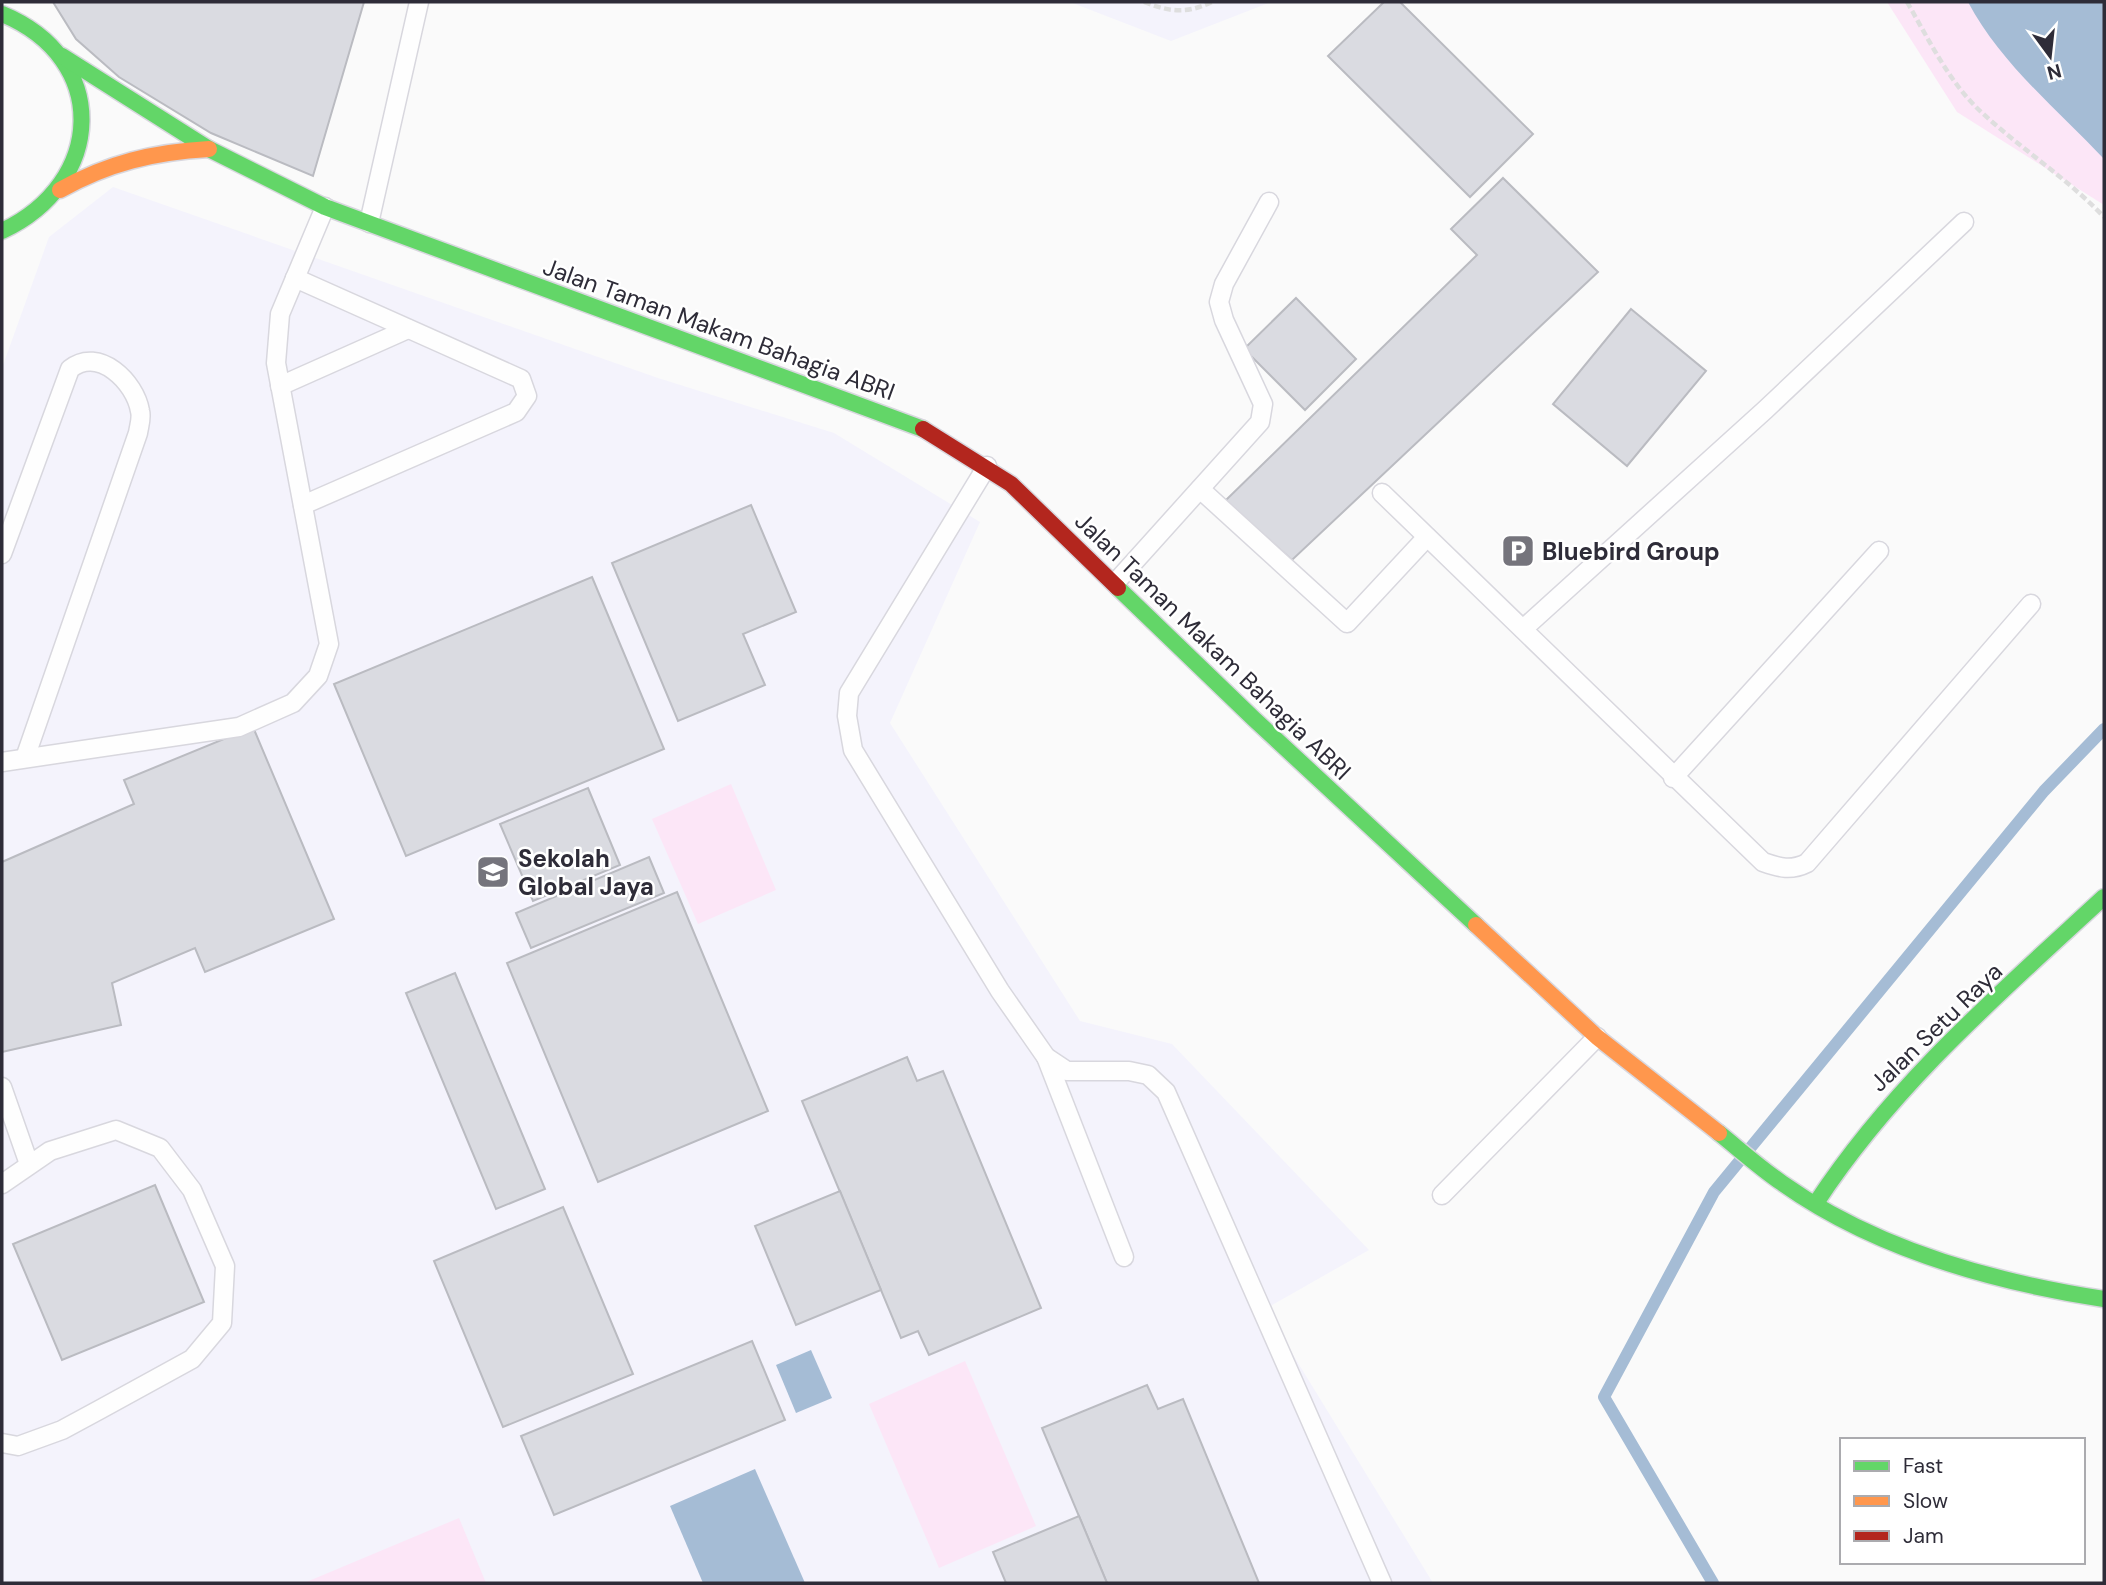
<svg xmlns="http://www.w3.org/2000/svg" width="2106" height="1585" viewBox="0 0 2106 1585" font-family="'DM Sans',sans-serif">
  <rect width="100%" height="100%" fill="#fafafa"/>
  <!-- built -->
  <g fill="#f4f3fc">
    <polygon points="1070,2 1271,2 1171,41"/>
    <polygon points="113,187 658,378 834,433 980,522 890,723 1080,1021 1172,1044 1369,1250 1265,1309 1433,1583 2,1583 2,368 49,237"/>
  </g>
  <!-- green -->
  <g fill="#fce6f7">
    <polygon points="1887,2 2104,2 2104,205 1957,112"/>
    <polygon points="731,784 776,890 698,924 652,819"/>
    <polygon points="965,1361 1036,1526 939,1568 869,1404"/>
    <polygon points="459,1518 486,1583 304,1583"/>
  </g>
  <!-- water -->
  <g fill="#a5bcd5">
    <path d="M1968 2H2104V159C2056 108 2001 64 1968 2Z"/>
    <polygon points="811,1350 832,1398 796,1413 776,1365"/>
    <polygon points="755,1469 805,1583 703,1583 670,1506"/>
  </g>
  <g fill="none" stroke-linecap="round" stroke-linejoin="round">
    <!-- stream -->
    <polyline stroke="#a5bcd5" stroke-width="12" points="1713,1583 1604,1397 1714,1192 2044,791 2104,729"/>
  </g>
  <!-- building -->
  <g fill="#dadbe1" stroke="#babbc1" stroke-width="2">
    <polygon points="53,2 364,2 313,176 211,133 119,77 76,39"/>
    <polygon points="1384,2 1400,2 1533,134 1470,197 1328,56"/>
    <polygon points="1503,178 1598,272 1292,560 1225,501 1477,255 1451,229"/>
    <polygon points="1296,298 1356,359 1305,410 1244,349"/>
    <polygon points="1631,309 1706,371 1627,466 1553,404"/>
    <polygon points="751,505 796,612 743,634 765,685 678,721 612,563"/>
    <polygon points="592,577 664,749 406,856 334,684"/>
    <polygon points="253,727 334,919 205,972 195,948 112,983 121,1025 2,1052 2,862 134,804 124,780"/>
    <polygon points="588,788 620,865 533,901 500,824"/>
    <polygon points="649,857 664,893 531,948 516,913"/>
    <polygon points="677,892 768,1111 598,1182 507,963"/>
    <polygon points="455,973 545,1189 496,1209 406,993"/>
    <polygon points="907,1057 917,1081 943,1071 1041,1308 929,1355 918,1331 901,1338 802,1101"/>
    <polygon points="155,1185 204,1302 62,1360 13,1244"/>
    <polygon points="840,1191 881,1290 796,1325 755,1226"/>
    <polygon points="563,1207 633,1374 503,1427 434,1261"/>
    <polygon points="752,1341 785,1420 554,1515 521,1436"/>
    <polygon points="1147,1385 1158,1409 1183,1399 1259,1583 1107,1583 1042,1428"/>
    <polygon points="1079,1516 1107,1583 1006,1583 993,1552"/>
  </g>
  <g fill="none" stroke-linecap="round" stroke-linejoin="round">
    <defs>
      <g id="lane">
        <polyline points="369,223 419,2"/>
        <polyline points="295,278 521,379 527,396 516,412 303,505"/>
        <polyline points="280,386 408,329"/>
        <polyline points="987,466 849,693 847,716 853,750 1000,991 1046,1057 1067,1071 1129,1071 1148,1075 1166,1092 1382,1583"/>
        <polyline points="1200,489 1347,623 1427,537"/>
        <path d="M1382 493 1763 862C1780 868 1791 871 1807 863L2031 604"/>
        <path d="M2 554 70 369C99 346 135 382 140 411 142 418 139 426 138 433L25 758"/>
        <polyline points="1116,582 1260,422 1263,404 1224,320 1219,302 1224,284 1269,202"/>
        <polyline points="1523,629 1765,410 1964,222"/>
        <polyline points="2,762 239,727 293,703 318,676 329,644 276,363 280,314 325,207"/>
        <polyline points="1673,778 1879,551"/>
        <polyline points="1046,1057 1124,1257"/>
        <polyline points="2,1087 29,1164"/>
        <polyline points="2,1184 50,1151 116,1130 160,1148 192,1190 225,1266 222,1323 192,1359 99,1410 62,1430 18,1446 2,1443"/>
        <polyline points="1442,1195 1597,1037"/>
      </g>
      <g id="fast">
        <path d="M2 14C111 59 105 183 2 231"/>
        <polyline points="62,56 209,149 325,207 923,429"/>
        <polyline points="1118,588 1254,719 1476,925"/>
        <path d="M1719 1133C1740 1150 1760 1168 1782 1183 1875 1249 1993 1282 2104 1299"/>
        <path d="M1816 1203C1894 1084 2000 993 2104 897"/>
      </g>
      <g id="slow">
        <path d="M60 190C108 163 154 152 209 149"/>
        <polyline points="1476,925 1597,1037 1719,1133"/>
      </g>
      <polyline id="jam" points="923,429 1011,484 1118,588"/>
    </defs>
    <!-- lane casing -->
    <use href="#lane" stroke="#d8d7de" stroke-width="21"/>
    <!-- fast casing -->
    <use href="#fast" stroke="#d8d7de" stroke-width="19"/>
    <!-- slow casing -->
    <use href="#slow" stroke="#d8d7de" stroke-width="19"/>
    <!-- jam casing -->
    <use href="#jam" stroke="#d8d7de" stroke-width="19"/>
    <!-- path -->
    <g stroke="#dedede" stroke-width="4.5" stroke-dasharray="7 3.5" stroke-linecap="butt">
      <path d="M1144 2C1170 12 1186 14 1212 2"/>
      <path d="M1907 2C1928 38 1948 80 1978 109 2018 147 2066 177 2104 217"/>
    </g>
    <!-- lane -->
    <use href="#lane" stroke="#fefefe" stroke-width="18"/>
    <!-- fast -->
    <use href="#fast" stroke="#63d668" stroke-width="16"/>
    <!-- slow -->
    <use href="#slow" stroke="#ff974d" stroke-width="16"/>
    <!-- jam -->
    <use href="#jam" stroke="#b3261e" stroke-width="16"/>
  </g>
  <!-- icons -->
  <defs>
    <symbol id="parking-square" viewBox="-11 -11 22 22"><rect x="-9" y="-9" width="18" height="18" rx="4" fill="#75747c" stroke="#fff"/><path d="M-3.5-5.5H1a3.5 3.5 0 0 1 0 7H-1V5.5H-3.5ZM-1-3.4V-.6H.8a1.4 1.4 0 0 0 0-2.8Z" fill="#fff"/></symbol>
    <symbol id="school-square" viewBox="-11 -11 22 22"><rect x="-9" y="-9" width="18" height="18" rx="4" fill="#75747c" stroke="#fff"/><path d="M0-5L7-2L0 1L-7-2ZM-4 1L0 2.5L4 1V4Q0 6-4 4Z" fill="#fff"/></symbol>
  </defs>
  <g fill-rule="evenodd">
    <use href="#parking-square" x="1499" y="532" width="38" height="38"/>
    <use href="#school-square" x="474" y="853" width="38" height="38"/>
  </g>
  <g text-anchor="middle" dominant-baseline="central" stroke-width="5" stroke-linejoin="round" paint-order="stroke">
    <!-- street labels -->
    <g font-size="24" fill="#2e2c38" stroke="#fff">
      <text transform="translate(719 329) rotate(20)">Jalan Taman Makam Bahagia ABRI</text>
      <text transform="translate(1213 646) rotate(44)">Jalan Taman Makam Bahagia ABRI</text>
      <text transform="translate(1936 1027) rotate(-44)">Jalan Setu Raya</text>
    </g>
    <!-- poi labels -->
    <g font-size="24" font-weight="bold" fill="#2e2c38" stroke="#fff" text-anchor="start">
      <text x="1542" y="551">Bluebird Group</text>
      <text x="518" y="858">Sekolah<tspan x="518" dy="28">Global Jaya</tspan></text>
    </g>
  </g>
  <!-- border -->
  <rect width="2106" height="1585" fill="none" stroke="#2e2c38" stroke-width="7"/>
  <!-- legend -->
  <rect x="1840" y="1438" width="245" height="126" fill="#ffffff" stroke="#ababaf" stroke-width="2"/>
  <rect x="1854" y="1461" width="35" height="10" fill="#63d668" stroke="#ababaf" stroke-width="2"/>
  <text x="1903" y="1473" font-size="21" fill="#2e2c38">Fast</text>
  <rect x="1854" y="1496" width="35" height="10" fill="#ff974d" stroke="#ababaf" stroke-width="2"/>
  <text x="1903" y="1508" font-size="21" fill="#2e2c38">Slow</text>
  <rect x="1854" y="1531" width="35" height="10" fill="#b3261e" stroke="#ababaf" stroke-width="2"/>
  <text x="1903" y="1543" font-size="21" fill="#2e2c38">Jam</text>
  <!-- north arrow -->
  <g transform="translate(2050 56) rotate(165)" stroke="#ffffff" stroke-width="5" paint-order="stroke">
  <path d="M0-5L12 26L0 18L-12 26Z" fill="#2e2c38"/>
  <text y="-10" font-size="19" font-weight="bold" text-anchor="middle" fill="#2e2c38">N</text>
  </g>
</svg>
